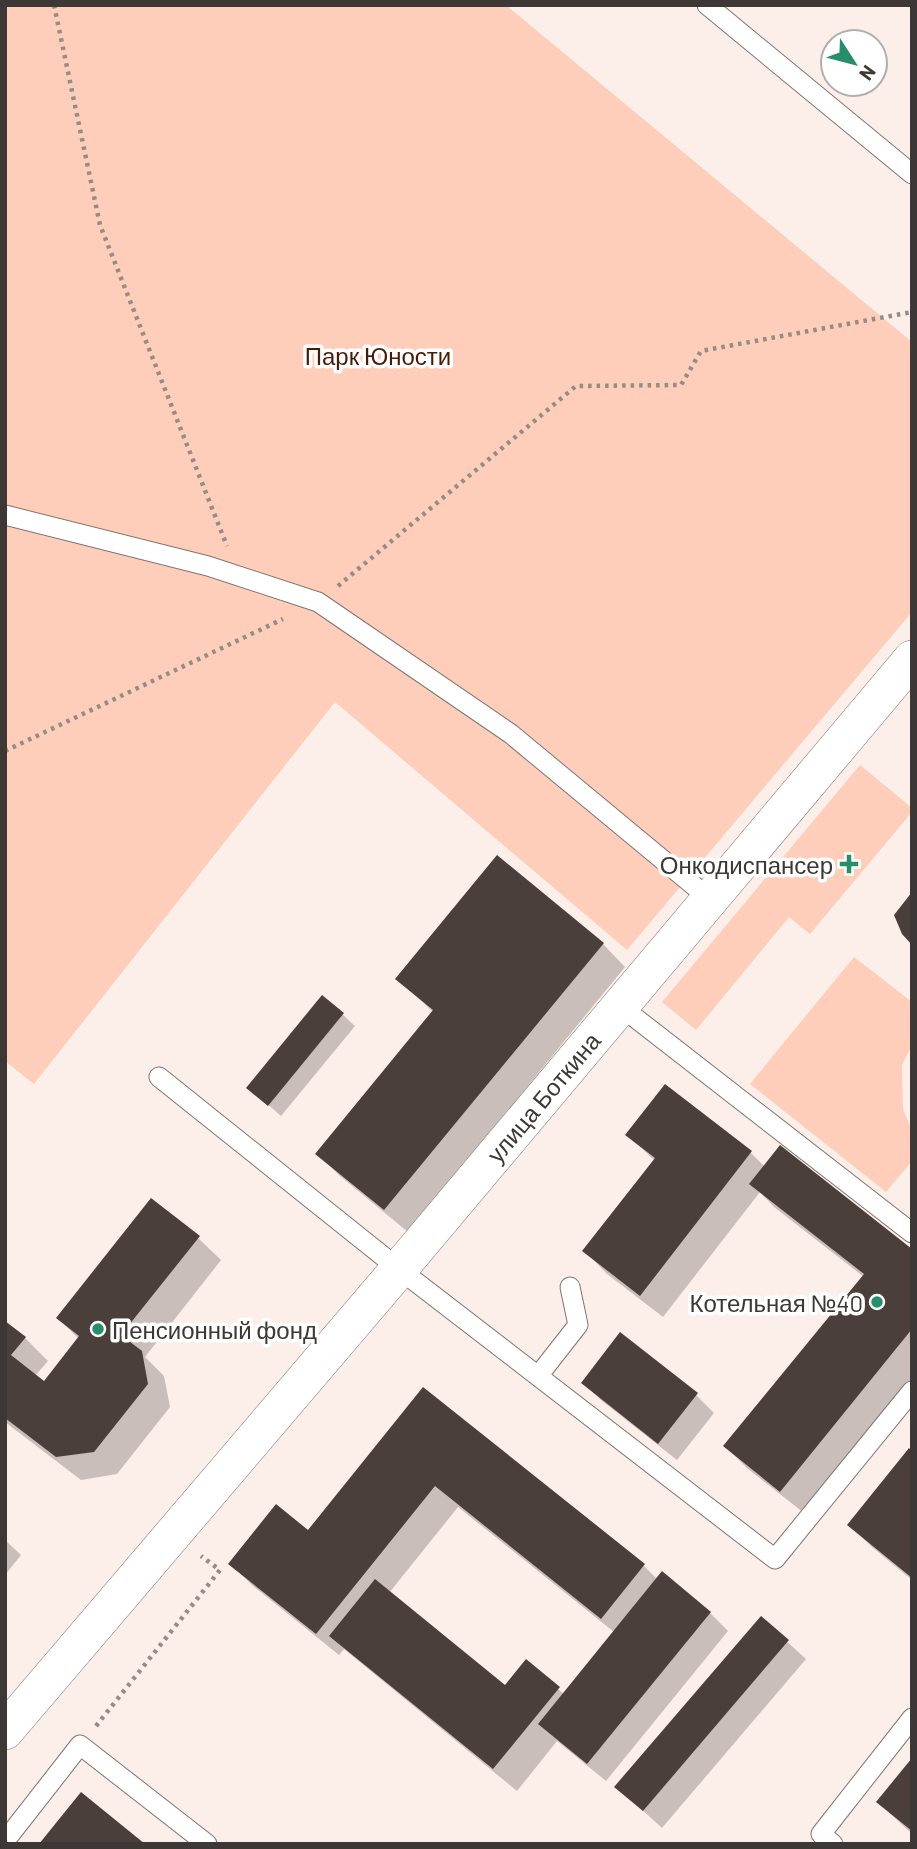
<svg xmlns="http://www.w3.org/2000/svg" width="917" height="1849" viewBox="0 0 917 1849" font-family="Barlow,sans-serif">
  <rect width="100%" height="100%" fill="#fceee9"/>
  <!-- green -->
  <g fill="#fecebb">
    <polygon points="5,5 506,5 912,342 912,612 627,950 335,702 34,1084 5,1061"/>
    <polygon points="860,765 912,808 912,812 810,934 789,917 696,1030 662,1002"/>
    <polygon points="854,957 912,1002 912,1045 902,1065 903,1109 912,1130 912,1161 886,1192 750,1084"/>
  </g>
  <!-- shadow -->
  <g fill="#0003" fill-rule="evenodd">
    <polygon points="603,944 625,967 408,1232 340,1176 317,1153 433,1012 398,979"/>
    <polygon points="342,1014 355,1026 281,1116 248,1087"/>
    <polygon points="628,1135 750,1152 765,1167 912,1251 912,1380 804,1513 748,1469 725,1446 864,1277 774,1207 760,1192 663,1317 607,1274 585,1251 655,1161"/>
    <polygon points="198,1238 221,1260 145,1357 164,1376 170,1407 117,1474 81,1480 5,1422 5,1325 25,1338 48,1361 35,1376 44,1383 79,1339 58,1318"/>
    <polygon points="584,1383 696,1395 714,1413 677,1460 601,1400"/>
    <path d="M423 1389 644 1566 657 1579 710 1613 728 1631 606 1781 557 1741 517 1791 344 1649 339 1655 253 1586 231 1564 309 1532ZM458 1507 614 1632 564 1694 526 1662 505 1688 389 1593Z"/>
    <polygon points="912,1453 912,1580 872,1547 849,1525"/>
    <polygon points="5,1540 21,1555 5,1575"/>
    <polygon points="761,1618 806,1659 662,1828 617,1787"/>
    <polygon points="912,1760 912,1834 878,1802"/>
  </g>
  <!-- building -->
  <g fill="#4b3f3b">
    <polygon points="497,855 604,943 384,1210 315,1154 433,1010 395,979"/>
    <polygon points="912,892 912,945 902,934 894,915"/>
    <polygon points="322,995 344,1013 268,1106 246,1088"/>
    <polygon points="665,1084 752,1151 640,1296 582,1251 655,1158 625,1135"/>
    <polygon points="780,1145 912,1249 912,1329 780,1492 723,1446 864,1274 749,1184"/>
    <polygon points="151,1198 200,1236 121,1335 142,1351 148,1384 94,1452 56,1457 5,1418 5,1321 26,1337 11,1355 44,1381 79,1336 56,1318"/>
    <polygon points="620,1332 698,1393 658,1444 581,1383"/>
    <polygon points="423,1387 645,1564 601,1619 435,1486 316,1634 228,1564 276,1504 308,1530"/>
    <polygon points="909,1448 912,1451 912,1578 847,1525"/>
    <polygon points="662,1571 711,1612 587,1764 538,1724"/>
    <polygon points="375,1579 505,1685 526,1659 560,1687 493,1769 329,1636"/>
    <polygon points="761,1616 789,1640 643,1811 614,1787"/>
    <polygon points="912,1758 912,1831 876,1802"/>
    <polygon points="81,1792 145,1844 39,1844"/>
  </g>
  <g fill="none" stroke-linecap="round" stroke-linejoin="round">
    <defs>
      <g id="lane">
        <polyline points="707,5 912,174"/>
        <polyline points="5,515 208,566 318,602 511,734 710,899"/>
        <polyline points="620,1006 912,1233"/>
        <polyline points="159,1077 399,1269 775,1559 912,1391"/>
        <polyline points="538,1376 578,1325 570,1287"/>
        <polyline points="5,1841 80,1745 207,1844"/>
        <polyline points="833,1844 821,1834 912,1718"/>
      </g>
      <polyline id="street" points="5,1731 399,1269 912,659"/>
    </defs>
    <!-- lane casing -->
    <use href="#lane" stroke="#817570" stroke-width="21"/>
    <!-- street casing -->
    <use href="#street" stroke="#817570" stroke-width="38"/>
    <!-- path -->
    <g stroke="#958c88" stroke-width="4.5" stroke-dasharray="3.5 5" stroke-linecap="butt">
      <polyline points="54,5 100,225 227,546"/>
      <polyline points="338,586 576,386 681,385 701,351 912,312"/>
      <polyline points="5,751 283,619"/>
      <polyline points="96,1726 220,1570 201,1556"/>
    </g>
    <!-- lane -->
    <use href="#lane" stroke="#fff" stroke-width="19"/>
    <!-- street -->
    <use href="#street" stroke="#fff" stroke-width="37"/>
  </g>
  <!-- markers -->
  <g fill="#278e6a" stroke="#fff" stroke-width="2.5">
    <path d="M845.5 853.5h7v7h7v7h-7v7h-7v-7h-7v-7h7z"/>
    <circle cx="877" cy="1302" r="7"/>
    <circle cx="98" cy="1329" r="7"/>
  </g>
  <g text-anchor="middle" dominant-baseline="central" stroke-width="7" stroke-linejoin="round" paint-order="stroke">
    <!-- park labels -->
    <g font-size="24" fill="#481b07" stroke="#fff">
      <text x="378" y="355">Парк Юности</text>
    </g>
    <!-- poi labels -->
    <g font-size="24" fill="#3d3735" stroke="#fff" text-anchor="end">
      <text x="833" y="864">Онкодиспансер</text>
      <text x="863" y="1302">Котельная №40</text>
      <text x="112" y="1329" text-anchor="start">Пенсионный фонд</text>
    </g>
    <!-- street labels -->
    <g font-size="24" fill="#3d3735" stroke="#fff">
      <text transform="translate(543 1097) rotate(-50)">улица Боткина</text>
    </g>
  </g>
  <!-- border -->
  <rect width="917" height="1849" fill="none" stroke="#3d3735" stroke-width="14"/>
  <!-- north arrow -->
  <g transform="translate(854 63) rotate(126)"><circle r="33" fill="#ffffff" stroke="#b1afae" stroke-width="2"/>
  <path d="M0-5L12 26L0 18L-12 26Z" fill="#278e6a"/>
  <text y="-10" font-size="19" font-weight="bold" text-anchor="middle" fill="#3d3735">N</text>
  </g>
</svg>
